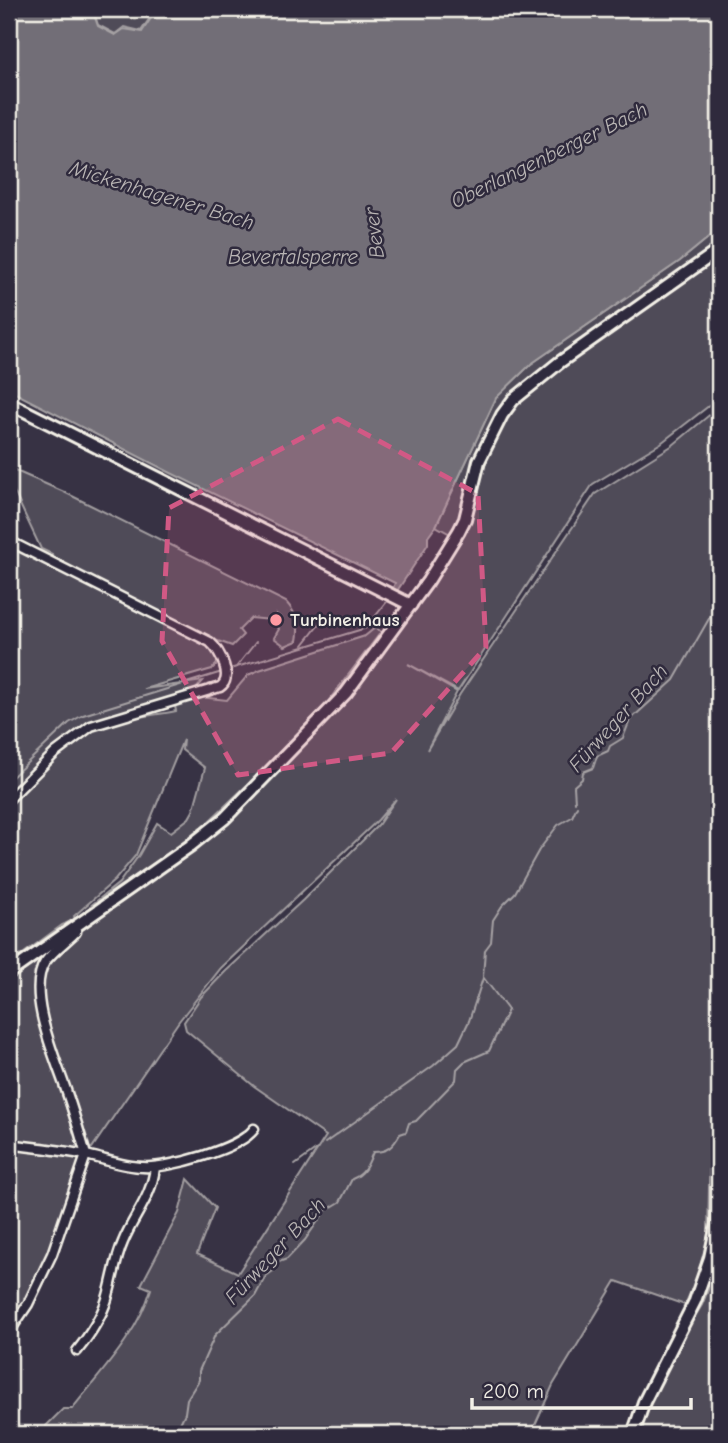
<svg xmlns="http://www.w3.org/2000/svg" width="728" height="1443" viewBox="0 0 728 1443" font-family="'Comic Neue',sans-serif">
  <rect width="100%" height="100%" fill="#373244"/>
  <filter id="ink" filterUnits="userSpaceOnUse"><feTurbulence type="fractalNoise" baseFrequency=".0143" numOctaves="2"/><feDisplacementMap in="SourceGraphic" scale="14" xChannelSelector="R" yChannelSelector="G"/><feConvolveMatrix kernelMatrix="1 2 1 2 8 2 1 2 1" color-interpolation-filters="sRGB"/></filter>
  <g filter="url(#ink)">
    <!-- green -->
    <g fill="#504b59" stroke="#a29ea0" stroke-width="2">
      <polygon points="93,9 156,9 141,31 124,27 115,34 98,25"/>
      <path d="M719 229V398L661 443 593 484 458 691 408 664 457 692 427 750 460 694 595 494 673 445 719 407V1074L710 1139 708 1236 698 1275 685 1305 616 1281 553 1385 535 1425 525 1434H45L46 1426 63 1409H72C100 1373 138 1334 151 1289L141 1285 179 1213 188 1179 215 1208 197 1254 238 1273 326 1136 254 1086 186 1030 184 1022 201 997 225 972 303 900 378 825 396 799 378 820 221 968 179 1021 92 1148 88 1149 43 1012 41 986 47 964 83 928 139 890 223 827 342 704 390 644 461 540 436 526 496 398 531 364 680 261Z"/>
      <path d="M9 468 64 492 286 602C297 614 300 625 297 641L285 646 274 638 279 629 277 625 282 619 276 614 271 620 251 618 239 630 243 635 232 646 215 640 53 559 52 554 41 549 9 481Z"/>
      <path d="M9 543 206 641 216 652 219 662 212 669 144 689 203 681 190 696 227 700 248 675 259 670 365 636 376 627 381 632 326 704 247 785 208 822 176 848 89 907 119 883 139 855 157 823 171 832 189 818 193 811 205 768 182 750 183 740 136 855 115 880 74 916 75 919 62 925 9 964V803C33 781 71 737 101 726 124 717 152 716 176 711L175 706 187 698 91 726 9 799Z"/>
      <polygon points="65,937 43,960 38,1009 45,1041 62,1088 61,1091 79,1149 74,1151 9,1141 9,979"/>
      <path d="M9 1148 77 1158 80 1163C61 1218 45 1278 9 1325Z"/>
      <polygon points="719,1263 719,1434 633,1434 675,1348 702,1305"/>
    </g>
    <!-- water -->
    <polygon fill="#726e77" stroke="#a6a2a4" stroke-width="2" points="9,9 92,9 98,26 115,35 124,29 142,32 157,9 719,9 719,229 680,261 531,364 496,398 436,526 428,537 428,544 397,591 393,588 395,583 169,472 9,390"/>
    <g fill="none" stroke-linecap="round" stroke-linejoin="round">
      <!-- stream -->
      <g stroke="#a6a2a4" stroke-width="2">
        <polyline points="303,645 321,622"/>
        <polyline points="237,666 256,642"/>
        <polyline points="230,669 366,628 389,599"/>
        <polyline points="9,780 69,723 83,715 222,672"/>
        <polyline points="575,802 574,786 582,779 583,772 593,768 597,756 608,751 610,746 623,738 630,720 674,680 718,603 714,586 719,581"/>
        <polyline points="325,1143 433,1066 458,1044 469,1021 483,978"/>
        <polyline points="295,1165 317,1149"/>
        <polyline points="707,1431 719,1434"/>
        <polyline points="160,1434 169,1427 179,1425"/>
        <path d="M175 1434 185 1413 187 1399 199 1380V1371L215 1335 255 1296 266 1276 276 1269V1263L287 1259 305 1240 325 1211 340 1202 352 1179C365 1174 368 1164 373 1152 387 1152 393 1147 400 1134L406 1132 409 1123 416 1121 456 1080 457 1069 464 1062 489 1051 508 1010 483 977 485 950 491 942 493 920 502 906 515 893 539 850 558 825 572 817 577 806"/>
      </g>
      <defs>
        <g id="street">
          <path d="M9 541 210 642C220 651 234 678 220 687L91 726 55 753 9 799"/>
          <path d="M76 926V932C67 941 53 951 45 962 25 993 57 1062 67 1093 74 1113 80 1134 86 1155"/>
          <path d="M9 1144C36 1148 63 1150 90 1156 107 1160 125 1167 143 1167 167 1169 240 1149 254 1129"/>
          <polyline points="9,1332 28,1304 52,1254 86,1155"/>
          <path d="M77 1351C89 1336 101 1318 107 1299 113 1280 115 1260 123 1242 134 1215 152 1197 155 1167"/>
        </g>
        <g id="secondary">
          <polyline points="9,403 411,605"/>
          <polyline points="9,973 190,846 225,818 346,693 428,581 459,531 465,519 479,461 502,415 513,400 560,362 719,250"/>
          <polyline points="633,1434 644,1402 695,1301 710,1258 717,1224 719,1122"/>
        </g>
      </defs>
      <!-- street casing -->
      <use href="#street" stroke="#f4f1e8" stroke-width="13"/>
      <!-- secondary casing -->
      <use href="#secondary" stroke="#f4f1e8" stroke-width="16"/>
      <!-- street -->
      <use href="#street" stroke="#2f2a3d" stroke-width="8"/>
      <!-- secondary -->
      <use href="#secondary" stroke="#2f2a3d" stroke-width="10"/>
    </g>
  </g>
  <!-- marked area -->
  <path fill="#d15985" fill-opacity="0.2" stroke="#d15985" stroke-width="5" stroke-dasharray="14 9" stroke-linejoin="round" d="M338 419 478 494 486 647 391 753 238 775 162 641 169 508Z"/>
  <!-- markers -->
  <circle fill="#ff9aa2" stroke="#2f2a3d" stroke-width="2.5" cx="276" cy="620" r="7"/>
  <g text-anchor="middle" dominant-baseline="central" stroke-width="5" stroke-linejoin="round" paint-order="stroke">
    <!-- poi labels -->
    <g font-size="19" font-weight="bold" fill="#f4f1e8" stroke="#2f2a3d" text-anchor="start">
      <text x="290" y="620">Turbinenhaus</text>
    </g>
    <!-- water labels -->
    <g font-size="21" font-style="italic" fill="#bab6b5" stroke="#2f2a3d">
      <text transform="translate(549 155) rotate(-26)">Oberlangenberger Bach</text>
      <text transform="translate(162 195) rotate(17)">Mickenhagener Bach</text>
      <text transform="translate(374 233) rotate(-97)">Bever</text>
      <text x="293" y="257">Bevertalsperre</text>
      <text transform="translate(618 718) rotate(-48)">Fürweger Bach</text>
      <text transform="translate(275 1251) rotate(-47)">Fürweger Bach</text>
    </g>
  </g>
  <!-- margin -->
  <rect width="728" height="1443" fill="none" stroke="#2f2a3d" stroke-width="35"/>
  <rect x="18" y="18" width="693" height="1408" fill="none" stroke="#f4f1e8" stroke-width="2.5" filter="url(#ink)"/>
  <!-- scale -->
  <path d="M472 1398v10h219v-10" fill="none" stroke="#f4f1e8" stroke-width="3.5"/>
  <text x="483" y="1398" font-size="21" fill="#f4f1e8" stroke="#2f2a3d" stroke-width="5" paint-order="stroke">200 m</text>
</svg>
